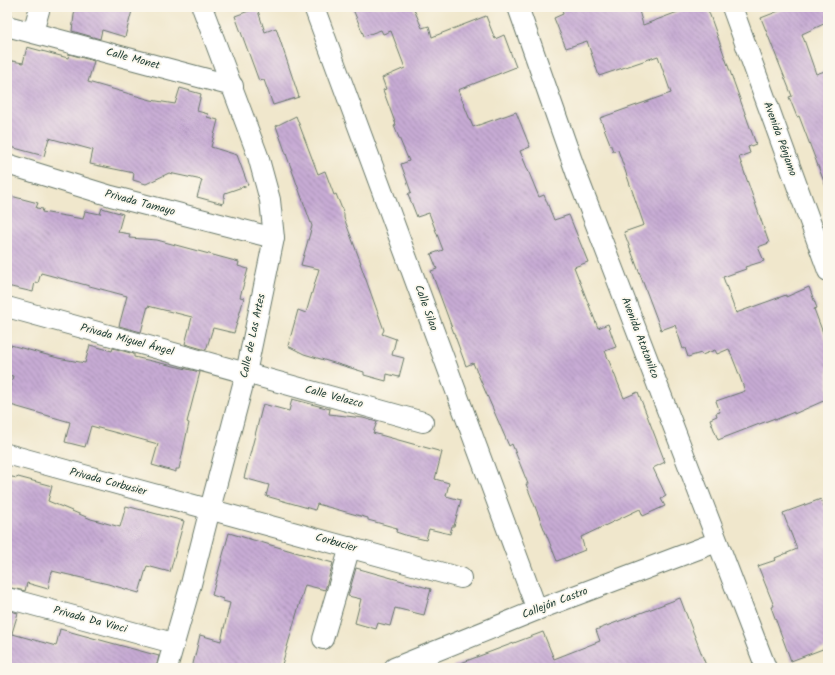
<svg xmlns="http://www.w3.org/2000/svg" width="835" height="675" viewBox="0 0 835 675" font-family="Kalam,sans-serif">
  <defs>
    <pattern id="building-back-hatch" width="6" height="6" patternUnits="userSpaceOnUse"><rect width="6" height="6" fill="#c7abd4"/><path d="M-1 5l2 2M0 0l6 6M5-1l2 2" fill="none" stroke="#a18cad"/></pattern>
  </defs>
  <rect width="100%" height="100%" fill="#fbf7ec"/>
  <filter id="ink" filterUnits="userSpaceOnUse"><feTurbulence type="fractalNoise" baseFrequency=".025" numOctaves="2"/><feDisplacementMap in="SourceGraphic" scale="8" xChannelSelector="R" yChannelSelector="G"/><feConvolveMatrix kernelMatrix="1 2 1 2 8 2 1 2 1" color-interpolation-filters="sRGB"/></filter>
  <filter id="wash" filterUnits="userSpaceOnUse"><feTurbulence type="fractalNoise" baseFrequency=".012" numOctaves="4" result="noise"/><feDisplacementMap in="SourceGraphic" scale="16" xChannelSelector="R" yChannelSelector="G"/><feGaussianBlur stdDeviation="0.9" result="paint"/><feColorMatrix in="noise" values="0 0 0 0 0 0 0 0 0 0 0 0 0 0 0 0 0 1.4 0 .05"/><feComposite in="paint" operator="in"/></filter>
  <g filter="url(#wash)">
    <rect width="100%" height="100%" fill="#f0e7cc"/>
    <g id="blocks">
      <!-- building -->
      <g fill="url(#building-back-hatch)">
        <polygon points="75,7 133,7 125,37 102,30 100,39 72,31"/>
        <polygon points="352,7 413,7 422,28 429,26 432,37 486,16 495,39 504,35 516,67 458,90 473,127 516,112 530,147 520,151 539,197 544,195 554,220 569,215 588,262 574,267 598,328 608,324 616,347 605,351 624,398 638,392 665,462 653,468 666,496 661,499 665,506 643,516 640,509 581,537 585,550 557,561 526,484 528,484 512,444 509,446 473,363 466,366 431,271 437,269 431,254 443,250 429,213 417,217 408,194 411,192 401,164 409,161 394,126 396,125 383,90 386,89 382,78 405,68 391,31 383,34 381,30 364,36"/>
        <polygon points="561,7 638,7 643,25 691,7 707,7 756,144 748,147 750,153 739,157 769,243 758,247 764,261 745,267 746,269 723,277 736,313 786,295 786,297 809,287 817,308 814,309 828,346 828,399 794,414 794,412 775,420 775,418 718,440 710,419 717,416 716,413 720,412 716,401 745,391 737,369 729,349 717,354 715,350 702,355 701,353 688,357 685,348 683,349 675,325 661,330 624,232 644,225 618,150 613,151 600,118 671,93 658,56 599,76 587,41 566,48 554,18 563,14"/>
        <polygon points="789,7 828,7 828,22 802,34 816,74 828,70 828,186 826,187 799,116 797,117 789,97 792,96 761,18"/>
        <polygon points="257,8 265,32 276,28 299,97 273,105 264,80 259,81 235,16"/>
        <polygon points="27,47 68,58 69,54 94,61 88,82 151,100 175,104 180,88 201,94 197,111 208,114 207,117 218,120 211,147 237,155 248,185 225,193 223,204 197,197 202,180 169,173 146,184 133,180 134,173 90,164 93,150 49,138 44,156 7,146 7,60 23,63"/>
        <polygon points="296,116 318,174 325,171 334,195 336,194 344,214 344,218 361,263 360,263 384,330 382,334 396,339 392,355 404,358 399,377 387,374 386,381 364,375 364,372 304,354 288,346 298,310 306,313 319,269 301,265 312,226 276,126"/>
        <polygon points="7,195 38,203 36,208 43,209 42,212 83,219 85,211 100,214 102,208 123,214 118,232 130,234 129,238 157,240 239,262 238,266 248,269 240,297 244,298 234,333 213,328 206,350 185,344 192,317 148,306 141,332 119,326 127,296 41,273 38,283 35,282 33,292 7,286"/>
        <polygon points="7,344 58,358 85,363 90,345 112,351 113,348 134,354 134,357 200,372 187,422 189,423 179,469 176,469 176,472 152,465 158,444 91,426 85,447 65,442 70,422 7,404 7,398 13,376 7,375"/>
        <polygon points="292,399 330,409 329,414 363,418 377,422 373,433 442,452 435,479 449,483 446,496 461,500 454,526 452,526 450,534 429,529 426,540 405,535 396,532 397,528 368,520 368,518 317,504 315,510 266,496 269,485 244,478 263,404 289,411"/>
        <polygon points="7,476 17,478 18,477 52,486 48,501 91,519 120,527 126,506 184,521 170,572 147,566 139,593 108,584 52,571 48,589 27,583 25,591 7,587"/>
        <polygon points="821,499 828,517 828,647 791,661 771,607 774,606 758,566 776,560 775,558 797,549 783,513"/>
        <polygon points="229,533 333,563 325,590 305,585 281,668 192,668 200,635 221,641 230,603 223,601 223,599 212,595"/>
        <polygon points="356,568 431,589 424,615 395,608 390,626 378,623 376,629 355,623 361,599 348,596"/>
        <polygon points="680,598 707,668 453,668 453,666 543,632 554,659 600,641 596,630"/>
        <polygon points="7,610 18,613 12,633 9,633 56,646 60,629 159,656 156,668 7,668"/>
      </g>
    </g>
  </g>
  <g filter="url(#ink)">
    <use href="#blocks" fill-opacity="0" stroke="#687869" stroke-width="1"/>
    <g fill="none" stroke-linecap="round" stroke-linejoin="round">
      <defs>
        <g id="street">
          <polyline points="314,7 537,610"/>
          <polyline points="518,7 578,178 766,668"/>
          <polyline points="732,7 828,271"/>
          <polyline points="7,26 233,86"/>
          <polyline points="33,32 40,7"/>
          <polyline points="7,164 111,196 274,238"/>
          <polyline points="7,307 423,422"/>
          <polyline points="7,454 461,578"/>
          <polyline points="7,598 173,643"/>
          <polyline points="323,639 350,547"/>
          <polyline points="167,668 191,584 210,509 246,373 274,238 270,200 258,156 202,7"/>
          <polyline points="394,668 537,610 717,542"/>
        </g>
      </defs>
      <!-- street casing -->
      <use href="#street" stroke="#687869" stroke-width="22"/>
      <!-- street -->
      <use href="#street" stroke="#fff" stroke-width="20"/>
    </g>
  </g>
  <g text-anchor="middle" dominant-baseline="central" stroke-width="3.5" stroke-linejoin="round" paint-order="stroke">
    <!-- street labels -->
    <g font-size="11" fill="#1f3d34" stroke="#fbf7ec">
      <text transform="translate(133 59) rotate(15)">Calle Monet</text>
      <text transform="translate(780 139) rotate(70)">Avenida Pénjamo</text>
      <text transform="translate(140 203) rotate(15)">Privada Tamayo</text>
      <text transform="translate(426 308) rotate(70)">Calle Silao</text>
      <text transform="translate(253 336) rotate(-78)">Calle de Las Artes</text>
      <text transform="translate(640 338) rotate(69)">Avenida Atotonilco</text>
      <text transform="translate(127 340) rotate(15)">Privada Miguel Ángel</text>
      <text transform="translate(334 397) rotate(15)">Calle Velazco</text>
      <text transform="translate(108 482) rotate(15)">Privada Corbusier</text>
      <text transform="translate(336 543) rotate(16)">Corbucier</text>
      <text transform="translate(555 603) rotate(-21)">Callejón Castro</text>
      <text transform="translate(90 620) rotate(15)">Privada Da Vinci</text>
    </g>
  </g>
  <!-- margin -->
  <rect width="835" height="675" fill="none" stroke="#fbf7ec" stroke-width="24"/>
</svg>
